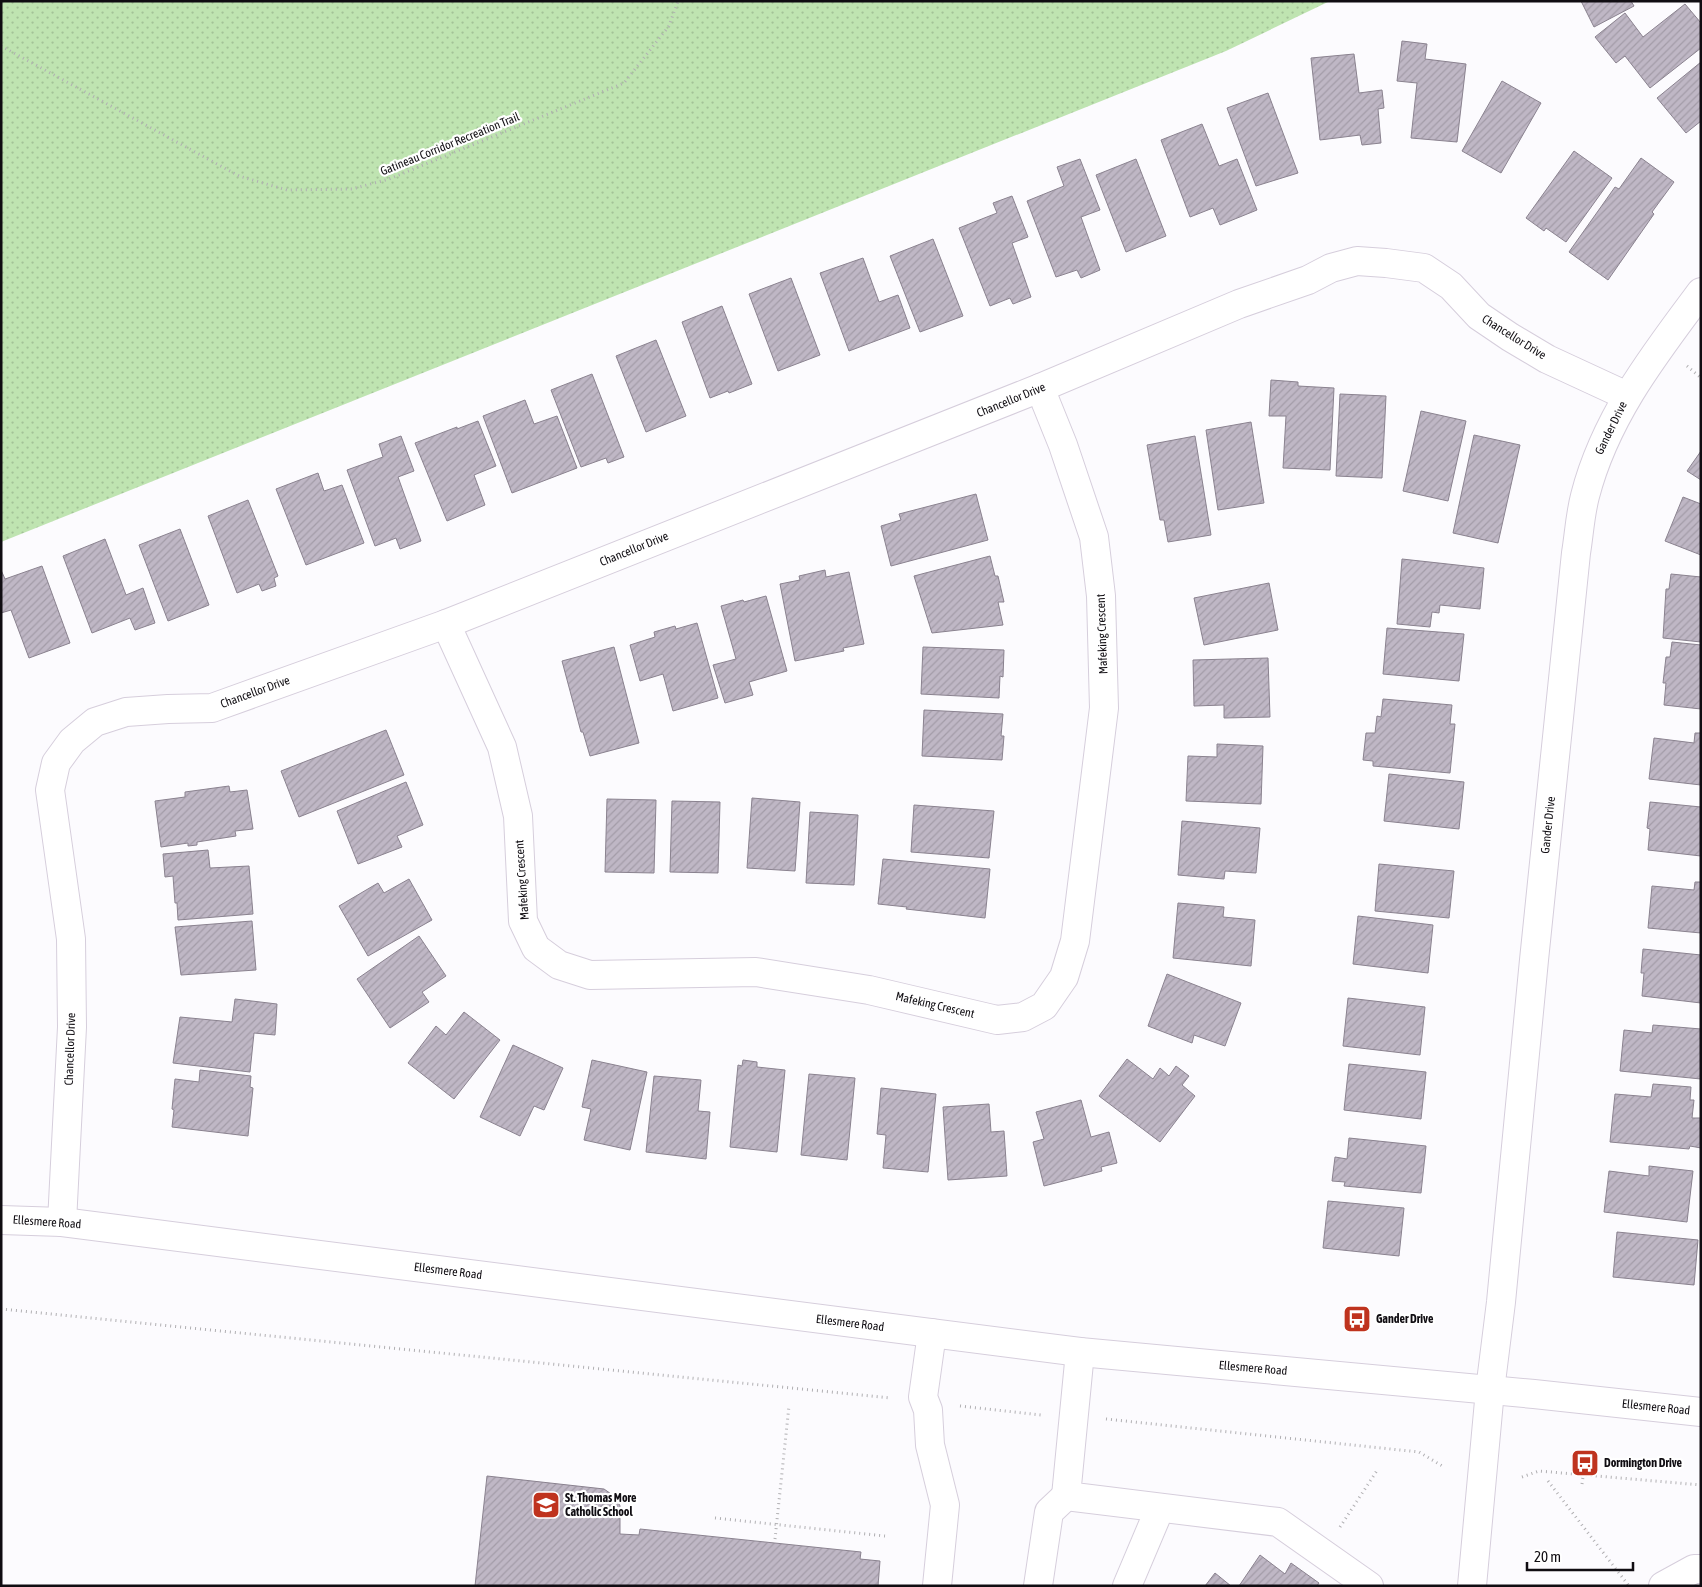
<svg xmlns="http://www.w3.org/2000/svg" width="1702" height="1587" viewBox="0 0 1702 1587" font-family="'Asap Condensed',sans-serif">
  <defs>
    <pattern id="grass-dots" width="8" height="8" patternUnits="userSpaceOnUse" patternTransform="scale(1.25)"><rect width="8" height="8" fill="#bfe4b1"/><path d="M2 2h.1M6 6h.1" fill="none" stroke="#a3c297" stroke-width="1.8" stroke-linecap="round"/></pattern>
    <pattern id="building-hatch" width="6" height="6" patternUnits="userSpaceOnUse" patternTransform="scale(1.25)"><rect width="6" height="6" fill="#bfb7c5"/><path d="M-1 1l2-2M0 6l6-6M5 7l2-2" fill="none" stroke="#a39ca8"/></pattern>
  </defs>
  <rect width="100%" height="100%" fill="#fcfbfe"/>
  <!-- grass -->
  <polygon fill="url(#grass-dots)" points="1,1 1330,1 1226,51 1,542"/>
  <!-- building -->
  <g fill="url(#building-hatch)" stroke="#8a828f">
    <polygon points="1581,1 1631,1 1634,6 1594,27"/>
    <polygon points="1685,4 1701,23 1701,48 1650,88 1625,56 1616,63 1595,37 1625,13 1643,37"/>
    <polygon points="1402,41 1427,44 1425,59 1466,64 1457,142 1411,138 1417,83 1397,81"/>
    <polygon points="1354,54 1359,93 1382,90 1384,108 1378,109 1381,143 1362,145 1360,135 1320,140 1311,58"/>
    <polygon points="1701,62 1701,121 1686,133 1657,98"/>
    <polygon points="1502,81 1541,103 1501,173 1462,151"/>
    <polygon points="1268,93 1298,173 1256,186 1227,108"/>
    <polygon points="1202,124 1219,166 1237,159 1257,210 1220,225 1213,208 1190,217 1161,140"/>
    <polygon points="1574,151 1612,178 1566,242 1546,228 1544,231 1526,218"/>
    <polygon points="1641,158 1674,182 1652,212 1654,214 1608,280 1569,252 1615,187 1619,189"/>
    <polygon points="1080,159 1100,210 1081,217 1100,270 1081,278 1077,270 1056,277 1027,201 1064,186 1057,167"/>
    <polygon points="1136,159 1166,236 1126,252 1096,175"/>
    <polygon points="1012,196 1028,237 1012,243 1031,297 1013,304 1010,298 990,306 959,228 997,213 993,203"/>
    <polygon points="933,239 963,316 920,332 890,256"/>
    <polygon points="863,258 879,302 898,295 910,328 849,351 820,273"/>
    <polygon points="791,278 820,355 778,371 749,294"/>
    <polygon points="722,306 752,384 729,393 728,391 710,398 682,322"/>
    <polygon points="656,340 686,416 646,432 616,356"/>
    <polygon points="592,374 624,457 608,463 606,458 581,467 551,390"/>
    <polygon points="1271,380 1298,382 1298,386 1334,388 1330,470 1283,468 1286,416 1269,416"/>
    <polygon points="1340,394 1386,396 1382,478 1336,476"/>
    <polygon points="525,400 534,424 557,416 577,468 512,493 483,416"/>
    <polygon points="1421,411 1466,421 1448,501 1403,491"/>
    <polygon points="478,421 496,466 474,475 485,505 447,521 415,443 457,427 457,429"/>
    <polygon points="1251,422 1264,503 1218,510 1206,430"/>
    <polygon points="1474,435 1520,445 1498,543 1453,533"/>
    <polygon points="401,436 414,471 398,477 421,541 400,549 396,538 375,546 347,470 383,457 379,444"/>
    <polygon points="1195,436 1211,535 1168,542 1164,520 1160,520 1147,445"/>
    <polygon points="1701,451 1701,480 1687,471"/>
    <polygon points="318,473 324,491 342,485 364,543 306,565 276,489"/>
    <polygon points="976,494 988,540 891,566 881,526 901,520 899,514"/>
    <polygon points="1683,497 1701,504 1701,555 1665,541"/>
    <polygon points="248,500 278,576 274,578 276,586 262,591 259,584 237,593 208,516"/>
    <polygon points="180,529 209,605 168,621 139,545"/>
    <polygon points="105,539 126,595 143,588 155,623 135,630 130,618 92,633 63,556"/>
    <polygon points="990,556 995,576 998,576 1004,602 998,602 1003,625 932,633 914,576"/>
    <polygon points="1402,559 1484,568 1480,609 1440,605 1439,613 1432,612 1430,627 1397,624"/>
    <polygon points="42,566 70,643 29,658 11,610 1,613 1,570 5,579"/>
    <polygon points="825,570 826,577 849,572 864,644 843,648 844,651 795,661 780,584 800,580 799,576"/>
    <polygon points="1671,574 1701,577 1701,642 1663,638 1666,589 1669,589"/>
    <polygon points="1269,583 1278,630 1204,645 1194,598"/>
    <polygon points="766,596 787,671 749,682 753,695 725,703 713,665 736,659 721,606 743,600 744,602"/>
    <polygon points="697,623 718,698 673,711 663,674 640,681 630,645 655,637 654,632 675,626 676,629"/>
    <polygon points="1387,628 1464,634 1459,681 1383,674"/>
    <polygon points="1672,642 1701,645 1701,709 1664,705 1666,683 1663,683 1666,657 1670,657"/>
    <polygon points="614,647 639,743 590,756 583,732 581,732 562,661"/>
    <polygon points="923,647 1004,650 1003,677 1000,676 999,698 921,694"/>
    <polygon points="1268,658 1270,717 1224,718 1224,705 1194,706 1193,660"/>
    <polygon points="1383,699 1452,705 1450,724 1455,724 1450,773 1373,766 1373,761 1363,760 1366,733 1375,733 1377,716 1381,717"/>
    <polygon points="924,710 1003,714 1001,736 1004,736 1002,760 922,756"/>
    <polygon points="386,730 404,775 299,817 281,771"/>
    <polygon points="1695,733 1701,733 1701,785 1649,779 1654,738 1694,743"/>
    <polygon points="1217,744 1263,746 1261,804 1186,801 1188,756 1217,757"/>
    <polygon points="1389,774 1464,782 1459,829 1384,821"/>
    <polygon points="406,782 423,825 397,836 402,847 358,864 337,811"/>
    <polygon points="229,786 230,792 247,790 253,829 235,831 236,836 197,842 197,845 188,846 188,843 161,847 155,801 185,797 185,792"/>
    <polygon points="752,798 800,802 795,871 747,868"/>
    <polygon points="607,799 656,800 654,873 605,872"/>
    <polygon points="672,801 720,802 718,873 670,872"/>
    <polygon points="1650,802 1701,807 1701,856 1648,850 1650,829 1647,828"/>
    <polygon points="914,805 994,811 989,858 911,852"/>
    <polygon points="810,812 858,815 854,885 806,883"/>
    <polygon points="1182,821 1260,828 1256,873 1225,871 1224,879 1178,875"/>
    <polygon points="208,850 210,868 249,866 253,914 178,920 177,903 175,903 173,876 165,877 163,854"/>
    <polygon points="883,859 990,869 985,918 906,909 907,907 878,904"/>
    <polygon points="1379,864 1454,871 1449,918 1375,911"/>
    <polygon points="409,879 432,920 368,956 339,906 378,883 384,893"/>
    <polygon points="1695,882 1701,882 1701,933 1648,928 1652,886 1694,890"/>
    <polygon points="1178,903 1224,907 1223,917 1255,920 1251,966 1173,958"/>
    <polygon points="1358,916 1433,925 1428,973 1353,964"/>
    <polygon points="252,921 256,970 181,975 175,927"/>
    <polygon points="419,936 446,976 422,992 429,1002 390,1028 357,979"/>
    <polygon points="1643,949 1701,955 1701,1003 1642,996 1644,973 1641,973"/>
    <polygon points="1167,974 1241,1003 1225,1046 1194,1035 1192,1043 1148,1026"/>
    <polygon points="1348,998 1425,1007 1420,1055 1343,1046"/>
    <polygon points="235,999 277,1004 275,1035 254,1033 250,1072 173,1063 180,1017 232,1022"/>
    <polygon points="464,1012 500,1040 454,1099 408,1063 436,1026 446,1035"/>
    <polygon points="1653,1025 1701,1029 1701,1079 1620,1071 1624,1030 1652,1033"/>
    <polygon points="513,1045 563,1068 544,1110 534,1106 520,1136 480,1117"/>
    <polygon points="1127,1059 1153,1079 1160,1068 1169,1076 1176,1066 1189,1076 1182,1085 1195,1096 1160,1142 1099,1096"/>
    <polygon points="592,1060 647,1072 630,1150 584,1140 591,1109 582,1107"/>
    <polygon points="743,1060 757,1062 757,1067 785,1070 777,1152 730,1147 738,1065 742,1066"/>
    <polygon points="1349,1064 1426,1072 1421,1119 1344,1110"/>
    <polygon points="200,1070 251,1076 250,1087 253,1088 248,1136 172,1127 174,1110 172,1109 175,1079 199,1082"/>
    <polygon points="809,1074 855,1078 847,1160 801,1155"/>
    <polygon points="654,1076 701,1080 698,1111 710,1112 706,1159 646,1152"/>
    <polygon points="1653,1084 1691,1087 1690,1100 1694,1100 1692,1118 1701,1118 1701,1148 1690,1146 1689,1149 1610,1142 1615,1094 1651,1097"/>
    <polygon points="881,1088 936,1094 928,1172 883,1168 886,1135 877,1134"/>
    <polygon points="1081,1100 1091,1137 1109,1132 1117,1163 1101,1167 1102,1171 1044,1186 1033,1142 1044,1139 1036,1112"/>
    <polygon points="989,1104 991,1132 1004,1131 1007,1176 948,1180 943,1107"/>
    <polygon points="1349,1138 1426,1146 1421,1193 1344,1186 1345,1182 1332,1181 1335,1157 1347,1159"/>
    <polygon points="1649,1166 1693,1171 1687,1222 1604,1212 1609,1171 1649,1176"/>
    <polygon points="1328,1201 1404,1208 1399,1256 1323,1248"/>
    <polygon points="1617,1232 1698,1240 1694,1285 1613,1277"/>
    <polygon points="487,1476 604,1489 617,1498 620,1506 620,1534 639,1535 640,1529 861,1552 860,1559 880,1561 878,1586 475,1586"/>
    <polygon points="1260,1555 1285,1574 1291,1563 1319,1583 1317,1586 1239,1586"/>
    <polygon points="1215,1573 1231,1586 1205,1586"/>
  </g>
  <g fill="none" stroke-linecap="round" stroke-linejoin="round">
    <defs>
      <g id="minor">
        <polyline points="446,624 502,747 518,816 523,921 536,948 559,965 590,975 756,972 869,990 997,1020 1023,1017 1044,1006 1064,977 1075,941 1104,708 1101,596 1094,537 1063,445 1040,388"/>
        <polyline points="62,1222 72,1027 71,939 50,790 56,763 72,741 95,722 126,712 168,709 212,708 446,624 1040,388 1239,304 1308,280 1331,268 1357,261 1386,263 1424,268 1451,286 1479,316 1510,337 1547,359 1627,396"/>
        <polyline points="932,1333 923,1397 928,1410 930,1445 945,1505 937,1586"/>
        <polyline points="1080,1352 1066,1496 1278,1522 1369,1586"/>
        <polyline points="1038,1586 1049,1512 1066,1496"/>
        <polyline points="1127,1586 1160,1508"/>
        <path d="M1472 1586 1490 1390 1501 1302 1534 960 1576 553C1579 535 1580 515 1585 496 1605 418 1653 356 1701 292"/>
        <polyline points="1663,1586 1694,1569 1701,1569"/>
      </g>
      <polyline id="major" points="1,1220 62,1222 1080,1352 1534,1394 1701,1412"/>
    </defs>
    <!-- minor casing -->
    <use href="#minor" stroke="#d6cedc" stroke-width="30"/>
    <!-- major casing -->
    <use href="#major" stroke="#d6cedc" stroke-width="30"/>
    <!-- path -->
    <g stroke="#b0afb2" stroke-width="3" stroke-dasharray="1 4" stroke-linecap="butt">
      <polyline points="1,46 239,176 287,190 352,189 389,179 624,83 669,26 678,1"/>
      <polyline points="1687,366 1701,378"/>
      <polyline points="1,1309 891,1398"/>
      <polyline points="960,1406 1041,1415"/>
      <polyline points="1106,1419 1419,1452 1444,1467"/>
      <polyline points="1522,1477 1539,1471 1701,1485"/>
      <polyline points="1548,1481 1629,1586"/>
      <polyline points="1582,1484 1585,1463"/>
      <polyline points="715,1518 885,1536"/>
      <polyline points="1340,1527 1378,1469"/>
      <polyline points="775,1539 789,1406"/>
    </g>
    <!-- minor -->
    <use href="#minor" stroke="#fff" stroke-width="28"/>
    <!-- major -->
    <use href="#major" stroke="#fff" stroke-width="28"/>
  </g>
  <!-- icons -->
  <defs>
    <symbol id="bus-square" viewBox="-11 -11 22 22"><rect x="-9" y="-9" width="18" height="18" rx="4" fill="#bf331e" stroke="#fff"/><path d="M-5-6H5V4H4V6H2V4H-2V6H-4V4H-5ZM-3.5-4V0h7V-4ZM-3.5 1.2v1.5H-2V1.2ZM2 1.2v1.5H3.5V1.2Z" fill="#fff"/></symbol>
    <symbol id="school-square" viewBox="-11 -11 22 22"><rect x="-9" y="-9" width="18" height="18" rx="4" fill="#bf331e" stroke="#fff"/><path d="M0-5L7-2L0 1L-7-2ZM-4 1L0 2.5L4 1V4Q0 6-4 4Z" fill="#fff"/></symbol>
  </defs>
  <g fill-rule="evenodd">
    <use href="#bus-square" x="1341" y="1303" width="32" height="32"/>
    <use href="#bus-square" x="1569" y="1447" width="32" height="32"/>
    <use href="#school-square" x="530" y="1489" width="32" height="32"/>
  </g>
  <g text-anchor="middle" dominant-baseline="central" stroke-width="4.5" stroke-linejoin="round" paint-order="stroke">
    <!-- street labels -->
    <g font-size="12" fill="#100d12" stroke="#fff">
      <text transform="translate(450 144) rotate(-22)">Gatineau Corridor Recreation Trail</text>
      <text transform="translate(1514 337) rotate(32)">Chancellor Drive</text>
      <text transform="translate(1011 400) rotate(-22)">Chancellor Drive</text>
      <text transform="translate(1611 428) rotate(-64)">Gander Drive</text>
      <text transform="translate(634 549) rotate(-22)">Chancellor Drive</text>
      <text transform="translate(1102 634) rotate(-92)">Mafeking Crescent</text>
      <text transform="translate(255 692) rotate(-20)">Chancellor Drive</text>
      <text transform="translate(1548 825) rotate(-84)">Gander Drive</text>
      <text transform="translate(522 880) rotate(-94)">Mafeking Crescent</text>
      <text transform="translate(935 1005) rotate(13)">Mafeking Crescent</text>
      <text transform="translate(70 1049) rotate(-88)">Chancellor Drive</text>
      <text transform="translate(47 1222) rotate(4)">Ellesmere Road</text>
      <text transform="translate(448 1271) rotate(7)">Ellesmere Road</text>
      <text transform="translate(850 1323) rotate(7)">Ellesmere Road</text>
      <text transform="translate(1253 1368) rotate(5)">Ellesmere Road</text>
      <text transform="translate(1656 1407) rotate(6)">Ellesmere Road</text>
    </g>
    <!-- poi labels -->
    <g font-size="12" font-weight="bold" fill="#100d12" stroke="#fff" text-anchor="start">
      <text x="1376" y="1319">Gander Drive</text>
      <text x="1604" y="1463">Dormington Drive</text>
      <text x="565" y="1498">St. Thomas More<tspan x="565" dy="14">Catholic School</tspan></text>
    </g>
  </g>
  <!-- border -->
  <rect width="1702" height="1587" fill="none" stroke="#100d12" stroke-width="5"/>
  <!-- scale -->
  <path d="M1527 1562v8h106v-8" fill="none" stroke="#100d12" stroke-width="2.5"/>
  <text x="1534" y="1562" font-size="15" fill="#100d12" stroke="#ffffff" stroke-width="4" paint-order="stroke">20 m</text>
</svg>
